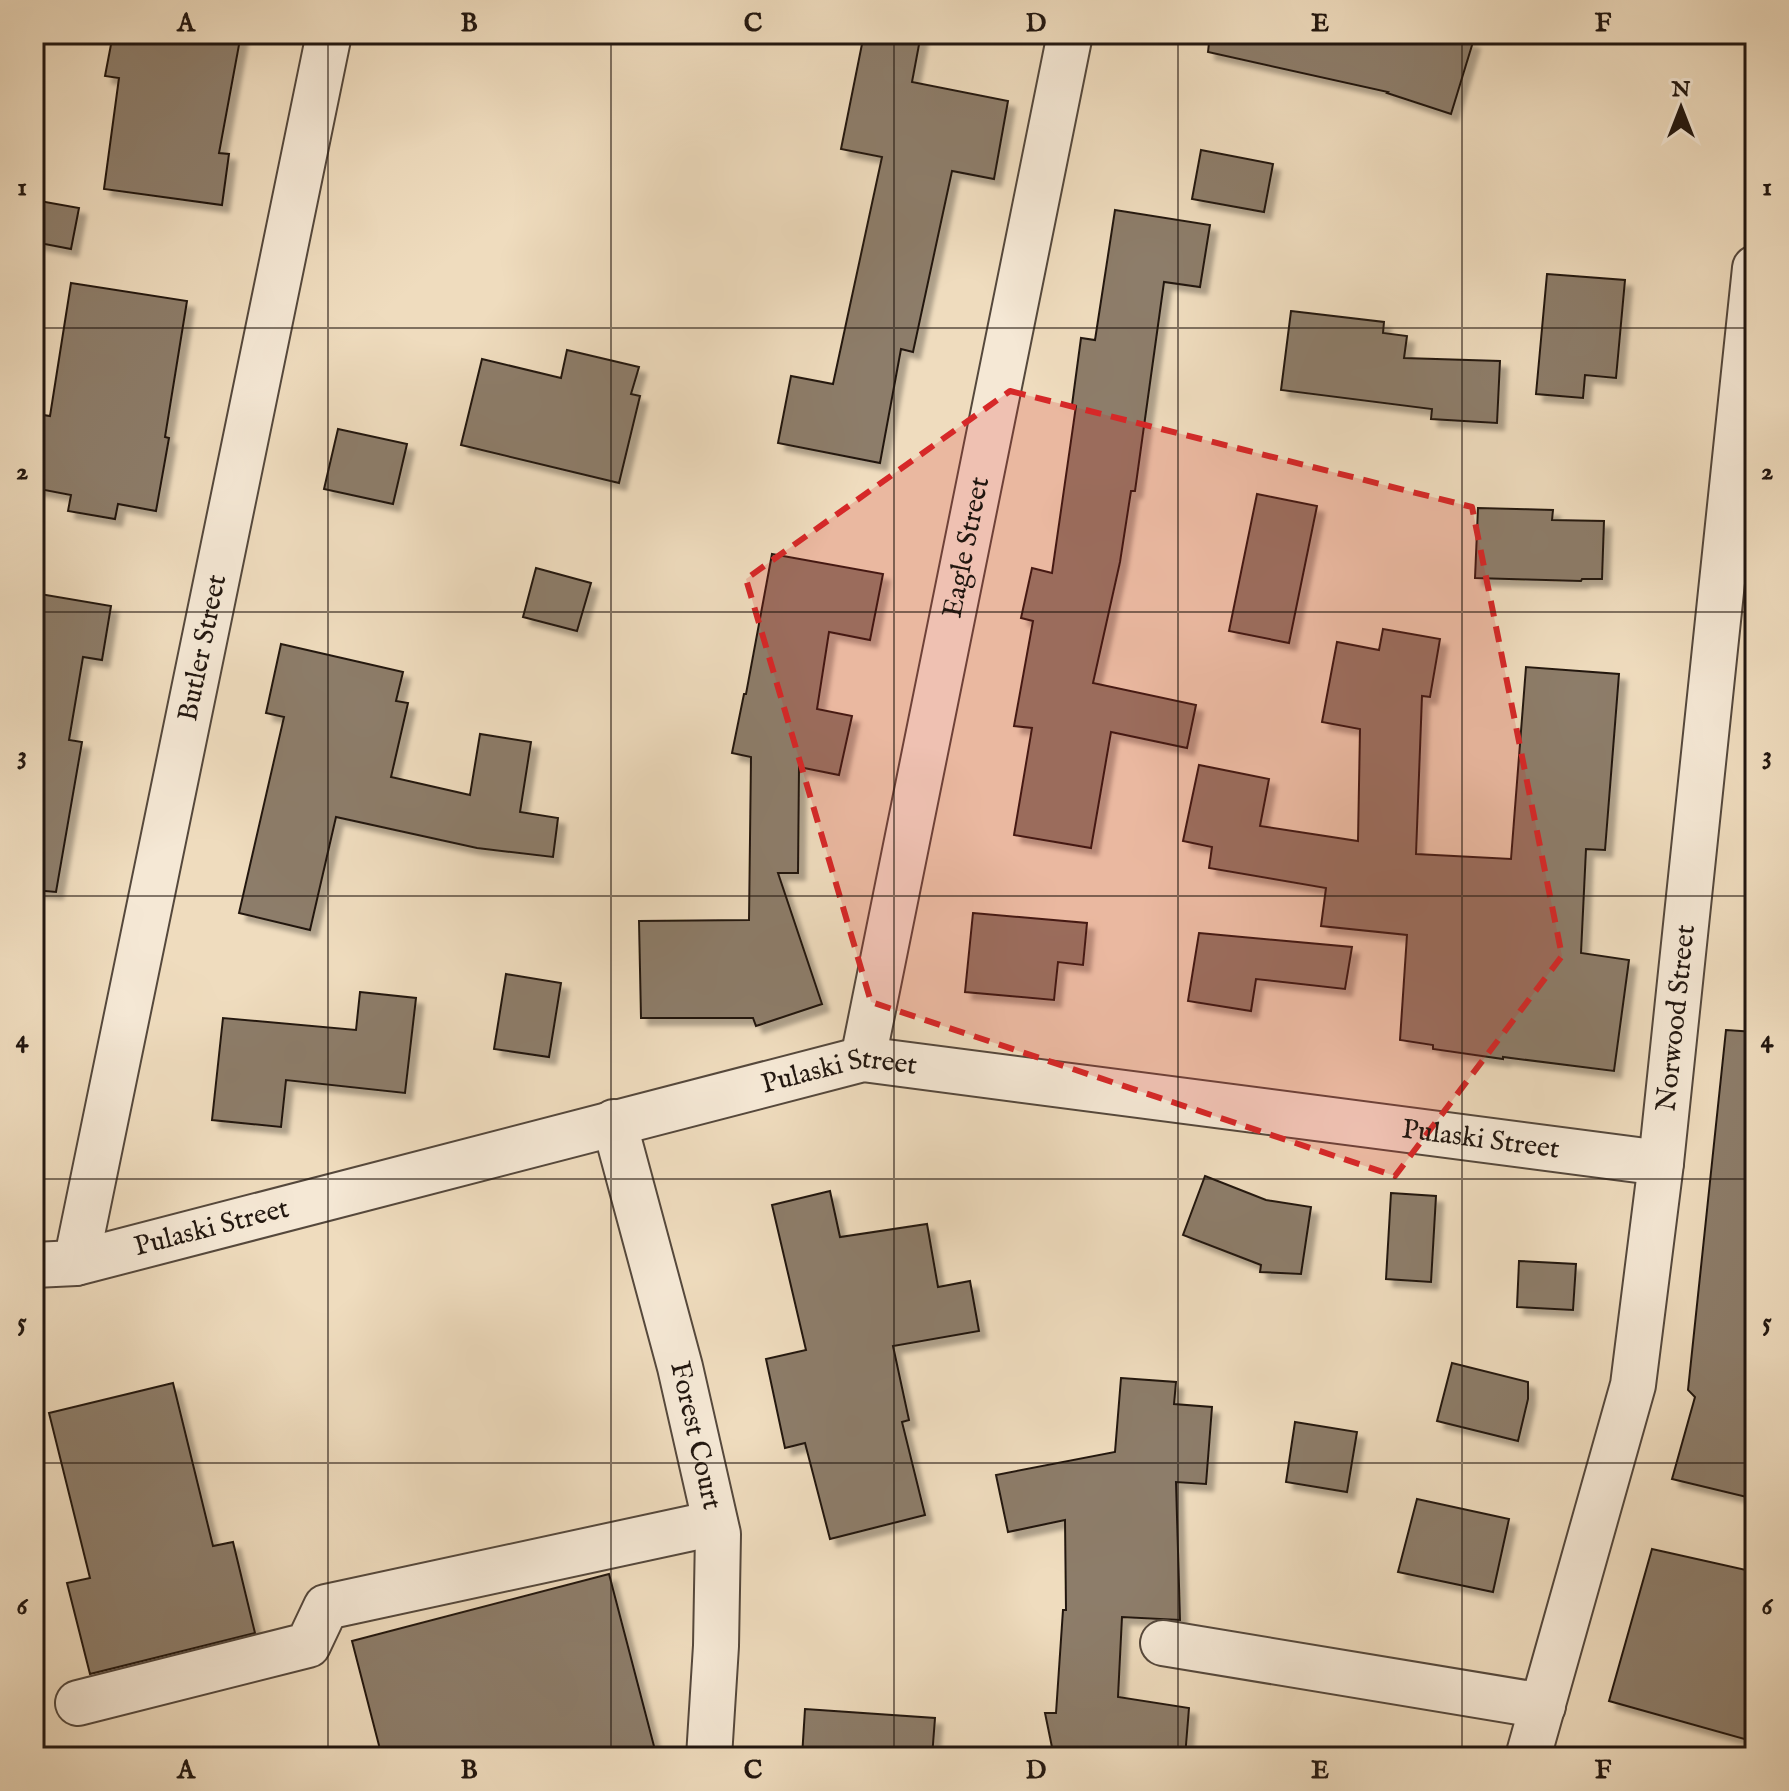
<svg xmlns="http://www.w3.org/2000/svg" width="1789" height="1791" viewBox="0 0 1789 1791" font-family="'IM FELL English',serif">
  <defs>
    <filter id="shadow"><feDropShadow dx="7" dy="7" stdDeviation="2" flood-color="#0004"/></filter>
  </defs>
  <rect width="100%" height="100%" fill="#efdcbe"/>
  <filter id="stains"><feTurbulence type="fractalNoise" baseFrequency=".0025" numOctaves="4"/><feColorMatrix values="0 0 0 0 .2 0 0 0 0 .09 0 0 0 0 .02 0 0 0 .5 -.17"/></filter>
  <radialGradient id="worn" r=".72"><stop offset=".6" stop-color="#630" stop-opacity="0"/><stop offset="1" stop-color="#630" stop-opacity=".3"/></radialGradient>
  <!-- building -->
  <g fill="#8d7d6a" stroke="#221710" stroke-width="2" filter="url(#shadow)">
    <polygon points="113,34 241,34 219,153 229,154 222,205 104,189 119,78 105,76"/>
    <polygon points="864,34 921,34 912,82 1008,101 994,179 952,171 913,352 901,349 880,463 778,443 791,376 833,384 882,157 841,149"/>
    <polygon points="1210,34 1448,34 1473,42 1451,114 1387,93 1388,92 1208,52"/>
    <polygon points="1201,150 1273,164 1264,212 1192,199"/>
    <polygon points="34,200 79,208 71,249 34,242"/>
    <polygon points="1115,210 1210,225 1200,287 1164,282 1135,491 1131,491 1120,562 1093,683 1196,705 1187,748 1111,732 1091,848 1014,835 1032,728 1014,726 1033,621 1021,618 1032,568 1052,573 1076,406 1072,405 1081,338 1095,340"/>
    <polygon points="1547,274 1625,280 1616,378 1585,375 1583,398 1536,394"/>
    <polygon points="71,283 187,301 165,437 169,438 156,511 118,504 115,519 68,511 71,495 34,488 34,464 43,415 50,416"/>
    <polygon points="1291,311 1384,322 1383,333 1407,336 1404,358 1500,361 1497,423 1431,419 1432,409 1281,390"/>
    <polygon points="567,350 639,367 631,394 640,396 619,483 461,445 482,359 561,378"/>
    <polygon points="338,429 407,444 393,504 324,489"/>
    <polygon points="1257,494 1317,506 1289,643 1229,631"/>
    <polygon points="1478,508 1553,510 1552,520 1604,521 1602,579 1582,579 1581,581 1475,578"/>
    <polygon points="772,554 883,574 870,640 829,632 817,709 852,716 839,775 799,767 798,873 778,873 822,1004 756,1026 753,1018 641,1018 639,921 749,920 751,757 732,753 744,694 746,694"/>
    <polygon points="536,568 591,583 577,631 523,617"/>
    <polygon points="34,593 111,606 102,660 83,657 69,740 82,742 56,892 34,890"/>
    <polygon points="1383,629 1440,639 1430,697 1422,696 1416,854 1511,859 1526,667 1619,674 1605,850 1586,849 1581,953 1629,960 1614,1071 1503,1057 1503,1059 1433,1049 1433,1045 1400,1040 1407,935 1321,926 1326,888 1209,868 1212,847 1183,841 1199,765 1269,779 1260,826 1358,841 1360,729 1322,722 1337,642 1379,650"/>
    <polygon points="281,644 403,672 396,701 408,703 391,777 470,795 480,734 531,742 520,812 558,818 553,857 477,848 336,817 310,930 239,913 284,717 266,713"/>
    <polygon points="973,913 1087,923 1083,965 1058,962 1054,1000 965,992"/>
    <polygon points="1199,933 1352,947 1345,989 1256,979 1251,1011 1188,1001"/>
    <polygon points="506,974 561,983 549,1057 494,1049"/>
    <polygon points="360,992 416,998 405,1093 286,1080 281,1127 212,1120 223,1018 356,1030"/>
    <polygon points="1726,1030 1755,1032 1755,1499 1672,1479 1695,1397 1688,1390"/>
    <polygon points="1205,1176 1266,1200 1311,1207 1301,1274 1260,1272 1261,1265 1183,1235"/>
    <polygon points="830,1191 840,1237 927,1224 938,1287 970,1281 979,1331 893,1346 909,1420 902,1422 925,1515 830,1539 805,1443 785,1448 766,1359 806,1350 772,1205"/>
    <polygon points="1391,1193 1436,1196 1431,1282 1386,1279"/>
    <polygon points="1519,1261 1576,1264 1573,1310 1517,1307"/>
    <polygon points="1452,1363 1528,1382 1528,1399 1518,1441 1437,1421"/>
    <polygon points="1121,1378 1176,1382 1174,1404 1212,1407 1206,1484 1176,1482 1180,1620 1122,1617 1118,1697 1189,1708 1185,1757 1054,1757 1045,1713 1056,1713 1063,1610 1066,1610 1065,1520 1008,1532 996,1475 1115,1452"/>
    <polygon points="173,1383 213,1546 233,1542 255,1633 90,1674 67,1583 90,1578 49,1413"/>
    <polygon points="1295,1422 1357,1432 1347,1492 1286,1482"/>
    <polygon points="1417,1499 1509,1519 1493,1592 1398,1572"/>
    <polygon points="1652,1549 1755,1572 1755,1742 1609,1701"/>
    <polygon points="609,1574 655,1750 628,1757 382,1757 352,1641"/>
    <polygon points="805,1709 935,1718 932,1757 802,1757"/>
  </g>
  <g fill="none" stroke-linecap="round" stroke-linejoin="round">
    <defs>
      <g id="minor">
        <path id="s1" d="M863 1059 1070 34"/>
        <path id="s2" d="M614 1122 680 1367 718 1534 716 1646 709 1757"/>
        <path id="s3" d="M76 1263 329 34"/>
        <path id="s4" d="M34 1265 76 1263 863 1059 1661 1163"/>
        <polyline points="1163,1643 1543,1706"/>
        <polyline points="78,1703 308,1645 326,1607 715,1523"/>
        <path id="s5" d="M1528 1757 1633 1385 1661 1163 1755 268"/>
      </g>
    </defs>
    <!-- minor casing -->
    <use href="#minor" stroke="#55483c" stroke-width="48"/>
    <!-- minor -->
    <use href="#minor" stroke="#f5e8d5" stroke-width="44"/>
  </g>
  <!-- marked area -->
  <path fill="#d62828" fill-opacity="0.2" stroke="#d62828" stroke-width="6" stroke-dasharray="16 10" stroke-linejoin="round" d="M1010 391 1472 507 1562 956 1395 1176 871 1002 746 579Z"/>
  <!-- grid -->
  <path fill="none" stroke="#221710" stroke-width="2" stroke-opacity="0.55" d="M328 34V1757M611 34V1757M894 34V1757M1178 34V1757M1462 34V1757M34 328H1755M34 612H1755M34 896H1755M34 1179H1755M34 1463H1755"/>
  <g text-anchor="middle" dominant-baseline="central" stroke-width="6" stroke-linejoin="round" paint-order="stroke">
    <!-- street labels -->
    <g font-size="28" fill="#221710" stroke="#f5e8d5">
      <text stroke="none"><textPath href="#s1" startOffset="522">Eagle Street</textPath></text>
      <text stroke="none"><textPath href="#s3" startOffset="628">Butler Street</textPath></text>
      <text stroke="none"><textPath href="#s5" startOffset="756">Norwood Street</textPath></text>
      <text stroke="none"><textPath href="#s4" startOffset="830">Pulaski Street</textPath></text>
      <text stroke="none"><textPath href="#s4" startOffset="1478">Pulaski Street</textPath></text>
      <text stroke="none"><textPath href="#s4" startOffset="182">Pulaski Street</textPath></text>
      <text stroke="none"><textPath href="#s2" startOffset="324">Forest Court</textPath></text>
    </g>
  </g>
  <!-- margin -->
  <rect width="1789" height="1791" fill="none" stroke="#efdcbe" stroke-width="88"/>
  <!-- north arrow -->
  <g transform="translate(1681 108)" stroke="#f5e8d5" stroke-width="6" paint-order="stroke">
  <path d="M0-6L14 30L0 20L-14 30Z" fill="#221710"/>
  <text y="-12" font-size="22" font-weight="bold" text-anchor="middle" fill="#221710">N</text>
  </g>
  <rect x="44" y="44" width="1701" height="1703" fill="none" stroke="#221710" stroke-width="3"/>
  <g font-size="26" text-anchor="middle" font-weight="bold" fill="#221710">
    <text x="186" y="31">A</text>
    <text x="469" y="31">B</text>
    <text x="753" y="31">C</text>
    <text x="1036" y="31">D</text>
    <text x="1320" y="31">E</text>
    <text x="1603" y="31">F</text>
    <text x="22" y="195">1</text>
    <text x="1767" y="195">1</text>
    <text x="22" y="479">2</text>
    <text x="1767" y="479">2</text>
    <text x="22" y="763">3</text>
    <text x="1767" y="763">3</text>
    <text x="22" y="1047">4</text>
    <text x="1767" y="1047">4</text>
    <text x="22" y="1330">5</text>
    <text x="1767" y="1330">5</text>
    <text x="22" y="1614">6</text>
    <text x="1767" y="1614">6</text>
    <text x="186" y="1778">A</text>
    <text x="469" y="1778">B</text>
    <text x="753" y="1778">C</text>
    <text x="1036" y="1778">D</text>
    <text x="1320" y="1778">E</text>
    <text x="1603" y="1778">F</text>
  </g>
  <rect width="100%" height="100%" filter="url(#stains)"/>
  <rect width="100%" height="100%" fill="url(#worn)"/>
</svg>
